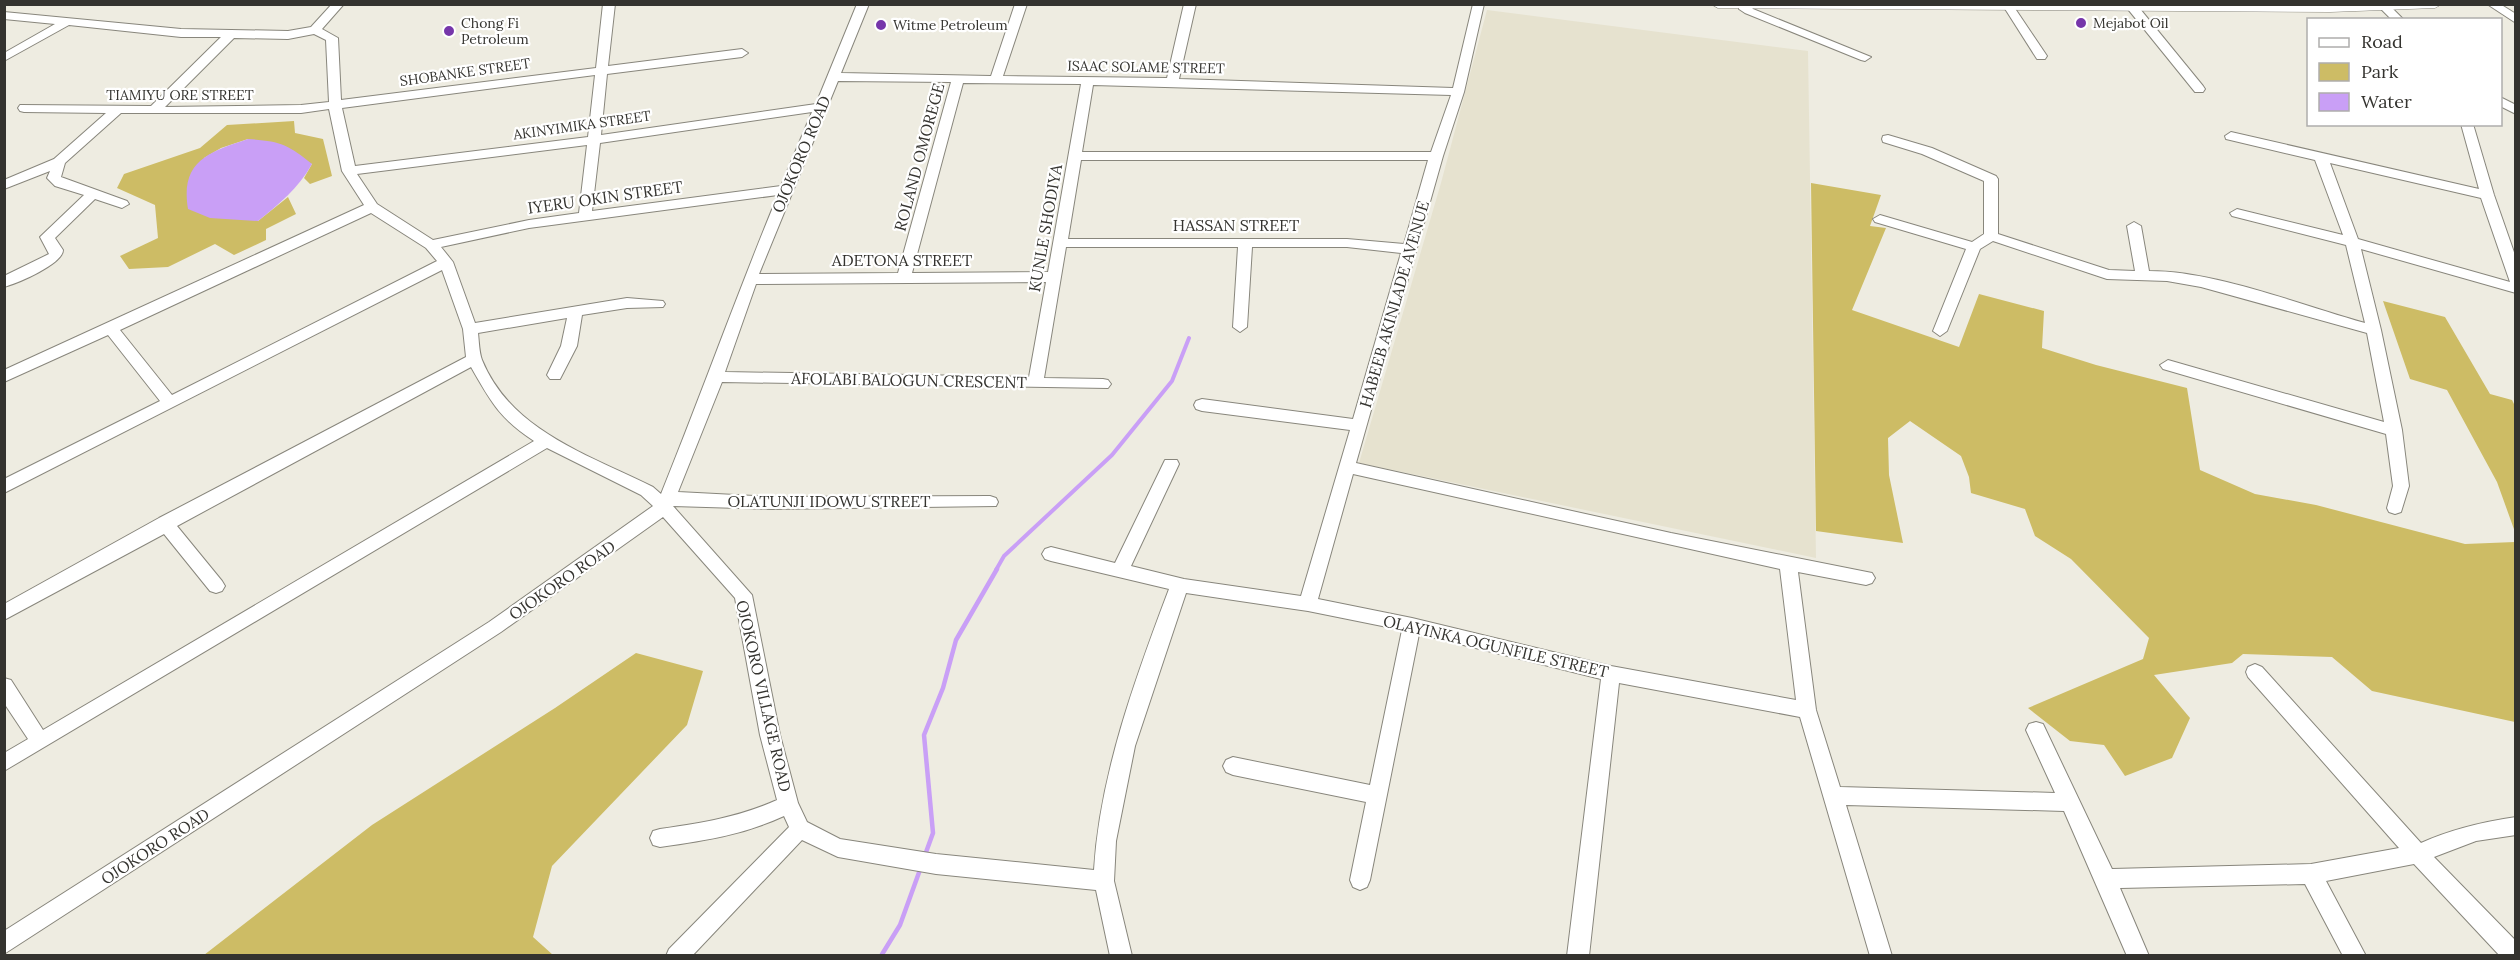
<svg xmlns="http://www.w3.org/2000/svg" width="2520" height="960" viewBox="0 0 2520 960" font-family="Lora,serif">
  <rect width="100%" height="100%" fill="#eeece1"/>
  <!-- built -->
  <polygon fill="#e6e2cf" points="1487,10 1808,51 1816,558 1359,463 1441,183"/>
  <!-- green -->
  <g fill="#cdbc65">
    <polygon points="294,121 295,133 323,139 332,176 310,184 304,178 312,164 248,139 221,148 204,158 258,221 288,197 296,214 266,229 266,240 234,255 215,244 168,267 129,269 120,256 158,238 155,205 117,188 124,174 200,148 227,125"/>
    <polygon points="1811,183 1881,195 1870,226 1886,228 1852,310 1959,347 1979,294 2044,311 2042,348 2096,365 2187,388 2200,470 2255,494 2316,505 2465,544 2515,542 2515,722 2372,691 2332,657 2243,654 2232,663 2154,675 2190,718 2172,758 2125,776 2104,745 2070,741 2028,708 2143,659 2149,638 2071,559 2035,536 2025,509 1971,493 1969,477 1961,456 1910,421 1888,438 1889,475 1903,543 1816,531"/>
    <polygon points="2383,301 2445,317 2490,394 2512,400 2516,408 2515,532 2497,482 2447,390 2410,379"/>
    <polygon points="636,653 703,671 687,725 552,866 533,937 553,955 204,955 372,825 555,708"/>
  </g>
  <!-- water -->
  <path fill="#c99ff6" d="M248 139C279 141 288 144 312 164 298 189 279 204 258 221L210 218 188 209C180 161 209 152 248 139Z"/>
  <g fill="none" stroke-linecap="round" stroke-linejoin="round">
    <!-- stream-far1 -->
    <polyline stroke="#c99ff6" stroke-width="4" points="996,570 1004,556 1112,455 1172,381 1189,338"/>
    <!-- stream -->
    <g stroke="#c99ff6" stroke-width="4.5">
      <polyline points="925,855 933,833 924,735 943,688 956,640 997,569"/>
      <polyline points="881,956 900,925 921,867"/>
    </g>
    <defs>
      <g id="minor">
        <path d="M332 4H344L322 29 338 38 341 100 596 68 603 4H615L608 66 742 49 748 53 742 57 607 74 601 135 816 104 857 4H869L841 73 991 76 1015 4H1027L1003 76 1167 78 1184 4H1196L1179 79 1453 88 1473 4H1484L1464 92 1443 156 1356 463 1671 533 1872 573 1875 578 1872 583 1866 585 1798 572 1816 710 1840 787 2055 793 2026 730 2029 724 2036 722 2043 724 2112 869 2311 864 2399 848 2248 677 2246 672 2248 667 2255 664 2262 667 2421 843C2452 829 2482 822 2516 817V835L2476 841 2434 857 2516 941V956H2500L2414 864 2326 881 2366 956H2343L2305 884 2120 888 2149 956H2127L2064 811 1846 805 1892 956H1870L1800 717 1619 683 1589 956H1567L1601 679 1419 634 1370 880 1367 887 1360 890 1353 887 1350 880 1366 802 1233 775 1226 772 1223 766 1226 760 1233 757 1370 785 1402 630 1308 611 1186 593 1135 746 1116 841 1114 881 1132 956H1110L1096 890 936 874 838 857 802 840 692 956H666L669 949 789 827 784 816C743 835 704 841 660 847L653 845 650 838 653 831 660 829C701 823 739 817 777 800L760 735 735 598 663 517 501 632 4 954V931L489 622 653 506 641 495 547 448 4 771V753L28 739 4 703V678L11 680 43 730 534 441C500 419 491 402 471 367L177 526 222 581 225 586 222 591 216 593 210 591 164 534 4 620V604L159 518 466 357 463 329 442 270 4 493V479L160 401 108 335 4 382V370L364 205 342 171 329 109 301 113H121L65 163 61 177 127 201 129 204 122 208 95 199 55 238 63 250C63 264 18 283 4 287V276L49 254 40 237 84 195 55 186 47 178 50 171 4 189V180L54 159 106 113 24 112 20 111 18 108 20 105 151 106 221 37H181L69 25 4 61V53L55 24 4 19V12L181 29 288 31 311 27ZM314 34 326 40 329 102 301 105 165 107 234 38 288 39ZM595 75 588 137 355 166 342 108ZM838 81 951 82 898 273 759 274ZM963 83 1081 84 1048 272 912 273ZM1093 85 1451 95 1431 152H1082ZM812 112 781 186 592 211 600 143ZM587 145 579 213 529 220 433 240 377 204 357 174ZM1081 160H1428L1404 244 1347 239H1068ZM778 195C737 294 701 395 661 494L653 487C589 455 511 431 482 360 479 352 479 341 478 333L567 318 561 346 547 375 550 379H560L577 346 582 315 627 308 663 307 665 304 663 301 627 298 475 323 453 262 441 247 529 228ZM371 213 426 248 437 261 172 395 120 330ZM1066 247H1238L1233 327 1240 332 1247 327 1252 247H1347L1401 253 1353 419 1202 399 1196 401 1194 405 1196 409 1202 411 1350 430 1301 596 1184 579 1131 566 1179 464 1177 460H1165L1115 563 1051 547 1045 549 1042 554 1045 559 1051 561 1169 589C1135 679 1100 774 1094 870L936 854 840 839 807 822 798 803 780 735 752 595 673 506 772 509 996 506 998 502 996 498 990 496 772 497 678 492 722 382 1108 388 1111 384 1108 380 1103 379 1044 378ZM1046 282 1029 377 725 372 756 284ZM1353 474 1780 569 1796 700 1611 666 1412 618 1318 599Z"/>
        <polygon points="1739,4 1749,4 1753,9 1871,57 1865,61 1861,60 1745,13 1739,9"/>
        <polygon points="2002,4 2012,4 2047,56 2045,59 2037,59"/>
        <polygon points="2126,4 2136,4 2203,86 2205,89 2203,92 2195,92 2127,8"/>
        <polygon points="2487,4 2500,4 2516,14 2516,23"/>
        <polygon points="2381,5 2389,5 2404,20 2392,20 2381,9"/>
        <polygon points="2500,97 2516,105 2516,114 2500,106"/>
        <path d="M2461 124H2473L2494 195 2516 258V293L2361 249 2381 330 2402 430 2409 486 2401 512 2395 514 2389 512 2387 508 2393 486 2386 434 2163 369 2160 365 2168 360 2384 422 2367 333 2201 287 2167 281 2107 279 1993 241 1980 249 1947 331 1940 336 1933 331 1966 249 1875 222 1873 219 1880 215 1972 242 1984 234V181L1922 154 1883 142 1882 139 1883 136 1888 135 1932 148 1996 176 1998 179V234L2109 270 2135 271 2127 226 2134 222 2141 226 2149 271C2216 271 2300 305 2365 323L2346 245 2232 216 2230 213 2237 209 2343 235 2315 160 2226 139 2225 136 2231 132 2479 189ZM2330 163 2481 198 2510 282 2358 239Z"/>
      </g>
      <polygon id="tertiary" points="1711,4 2442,4 2435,8 2330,12 1718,8"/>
    </defs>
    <!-- minor casing -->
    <use href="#minor" stroke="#88867c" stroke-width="2"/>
    <!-- tertiary casing -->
    <use href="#tertiary" stroke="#88867c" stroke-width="1"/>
    <!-- minor -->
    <use href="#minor" fill="#fff" fill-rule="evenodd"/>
    <!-- tertiary -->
    <use href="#tertiary" fill="#fff" fill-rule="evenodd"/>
  </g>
  <!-- markers -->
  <g fill="#7636aa" stroke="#fff" stroke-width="2">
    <circle cx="2081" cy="23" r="6"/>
    <circle cx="881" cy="25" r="6"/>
    <circle cx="449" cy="31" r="6"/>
  </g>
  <g text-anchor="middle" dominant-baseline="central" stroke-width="4.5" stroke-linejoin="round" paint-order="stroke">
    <!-- far-poi labels -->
    <g font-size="14" fill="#34332f" stroke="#fff" text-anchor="start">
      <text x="461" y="23">Chong Fi<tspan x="461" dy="16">Petroleum</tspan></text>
      <text x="2093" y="23">Mejabot Oil</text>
      <text x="893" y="25">Witme Petroleum</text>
    </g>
    <!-- far-street labels -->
    <g font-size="14" fill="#34332f" stroke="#fff">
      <text transform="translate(1146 67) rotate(1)">ISAAC SOLAME STREET</text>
      <text transform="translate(465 72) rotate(-8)">SHOBANKE STREET</text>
      <text x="180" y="95">TIAMIYU ORE STREET</text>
      <text transform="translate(582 125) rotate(-8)">AKINYIMIKA STREET</text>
    </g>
    <!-- street labels -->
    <g font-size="16" fill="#34332f" stroke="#fff">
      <text transform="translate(801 154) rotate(-67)">OJOKORO ROAD</text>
      <text transform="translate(919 157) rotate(-75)">ROLAND OMOREGE</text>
      <text transform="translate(605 197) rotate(-8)">IYERU OKIN STREET</text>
      <text x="1236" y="225">HASSAN STREET</text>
      <text transform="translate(1045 228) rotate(-80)">KUNLE SHODIYA</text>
      <text x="902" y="260">ADETONA STREET</text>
      <text transform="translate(1394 304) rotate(-74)">HABEEB AKINLADE AVENUE</text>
      <text transform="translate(909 380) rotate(1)">AFOLABI BALOGUN CRESCENT</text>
      <text x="829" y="501">OLATUNJI IDOWU STREET</text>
      <text transform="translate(562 580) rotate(-35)">OJOKORO ROAD</text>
      <text transform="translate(1496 646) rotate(13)">OLAYINKA OGUNFILE STREET</text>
      <text transform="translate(764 696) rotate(77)">OJOKORO VILLAGE ROAD</text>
      <text transform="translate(155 846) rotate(-33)">OJOKORO ROAD</text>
    </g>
  </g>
  <!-- border -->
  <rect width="2520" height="960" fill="none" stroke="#34332f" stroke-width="12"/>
  <!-- legend -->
  <rect x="2307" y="18" width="195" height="108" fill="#ffffff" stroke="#aeadac" stroke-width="1.5"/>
  <rect x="2319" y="38" width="30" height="9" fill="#ffffff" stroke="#aeadac" stroke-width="1.5"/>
  <text x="2361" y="48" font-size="18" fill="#34332f">Road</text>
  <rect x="2319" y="63" width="30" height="18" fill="#cdbc65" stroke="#aeadac" stroke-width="1.5"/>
  <text x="2361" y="78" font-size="18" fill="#34332f">Park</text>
  <rect x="2319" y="93" width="30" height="18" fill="#c99ff6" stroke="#aeadac" stroke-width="1.5"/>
  <text x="2361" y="108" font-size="18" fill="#34332f">Water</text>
</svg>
